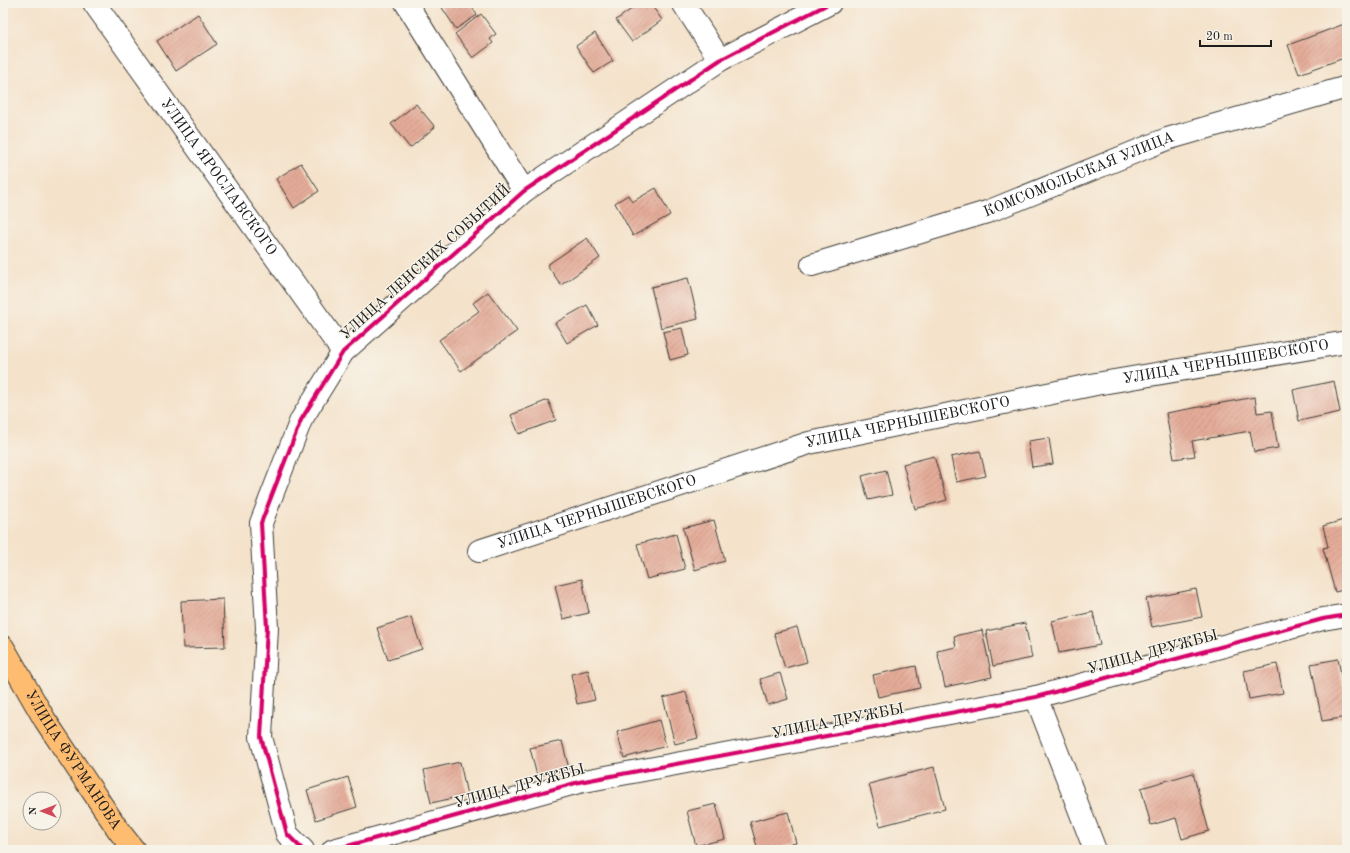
<svg xmlns="http://www.w3.org/2000/svg" width="1350" height="853" viewBox="0 0 1350 853" font-family="'Old Standard TT',serif">
  <defs>
    <pattern id="building-hatch" width="6" height="6" patternUnits="userSpaceOnUse"><rect width="6" height="6" fill="#e4ac99"/><path d="M-1 1l2-2M0 6l6-6M5 7l2-2" fill="none" stroke="#c39383"/></pattern>
  </defs>
  <rect width="100%" height="100%" fill="#f7f3e8"/>
  <filter id="ink" filterUnits="userSpaceOnUse"><feTurbulence type="fractalNoise" baseFrequency=".025" numOctaves="2"/><feDisplacementMap in="SourceGraphic" scale="8" xChannelSelector="R" yChannelSelector="G"/><feConvolveMatrix kernelMatrix="1 2 1 2 8 2 1 2 1" color-interpolation-filters="sRGB"/></filter>
  <filter id="wash" filterUnits="userSpaceOnUse"><feTurbulence type="fractalNoise" baseFrequency=".012" numOctaves="4" result="noise"/><feDisplacementMap in="SourceGraphic" scale="16" xChannelSelector="R" yChannelSelector="G"/><feGaussianBlur stdDeviation="0.9" result="paint"/><feColorMatrix in="noise" values="0 0 0 0 0 0 0 0 0 0 0 0 0 0 0 0 0 1.4 0 .05"/><feComposite in="paint" operator="in"/></filter>
  <g filter="url(#wash)">
    <rect width="100%" height="100%" fill="#f4e2ca"/>
    <g id="blocks">
      <!-- building -->
      <g fill="url(#building-hatch)">
        <polygon points="439,3 469,3 477,15 456,29"/>
        <polygon points="640,3 650,3 662,20 632,42 616,20"/>
        <polygon points="198,14 217,44 176,71 157,41"/>
        <polygon points="481,14 496,34 490,39 493,43 473,58 455,34"/>
        <polygon points="1347,23 1347,57 1299,74 1288,45"/>
        <polygon points="595,33 613,61 594,73 576,46"/>
        <polygon points="416,104 435,127 410,148 391,124"/>
        <polygon points="301,163 319,191 294,208 276,179"/>
        <polygon points="656,188 670,215 633,236 615,203 628,195 632,202"/>
        <polygon points="587,238 600,258 561,285 547,265"/>
        <polygon points="688,278 698,319 661,328 651,287"/>
        <polygon points="488,292 517,331 461,371 439,340 479,311 473,303"/>
        <polygon points="587,305 598,325 567,343 555,323"/>
        <polygon points="682,328 688,355 670,360 663,332"/>
        <polygon points="1334,381 1340,412 1299,421 1293,390"/>
        <polygon points="1255,397 1257,413 1272,411 1278,448 1254,452 1250,431 1192,441 1195,456 1174,459 1166,413"/>
        <polygon points="548,400 556,420 519,434 511,415"/>
        <polygon points="1049,438 1053,464 1032,467 1028,441"/>
        <polygon points="980,451 986,476 956,482 951,457"/>
        <polygon points="934,456 947,500 915,509 903,464"/>
        <polygon points="886,470 892,495 868,500 862,476"/>
        <polygon points="1347,519 1347,589 1335,592 1323,548 1328,547 1323,526"/>
        <polygon points="714,520 725,561 695,570 683,528"/>
        <polygon points="676,534 685,569 647,579 637,544"/>
        <polygon points="582,579 589,613 563,619 555,585"/>
        <polygon points="1196,589 1202,617 1152,627 1146,599"/>
        <polygon points="223,599 225,647 183,648 181,601"/>
        <polygon points="1093,612 1100,645 1059,653 1052,621"/>
        <polygon points="411,617 422,649 388,660 377,628"/>
        <polygon points="1025,623 1032,658 993,666 986,631"/>
        <polygon points="797,627 807,662 785,668 774,633"/>
        <polygon points="982,630 992,677 945,687 937,651 956,647 954,636"/>
        <polygon points="1347,657 1347,675 1346,675 1343,658"/>
        <polygon points="1338,659 1347,705 1347,717 1322,721 1311,664"/>
        <polygon points="1277,664 1283,693 1249,699 1244,671"/>
        <polygon points="916,666 920,688 878,697 873,675"/>
        <polygon points="588,670 595,700 577,704 571,674"/>
        <polygon points="780,673 788,699 768,705 760,679"/>
        <polygon points="686,692 698,738 675,744 663,698"/>
        <polygon points="659,720 666,746 624,758 617,732"/>
        <polygon points="562,741 569,769 537,776 530,748"/>
        <polygon points="460,762 467,795 431,803 424,770"/>
        <polygon points="934,767 945,809 880,826 869,784"/>
        <polygon points="1193,773 1209,831 1182,839 1176,818 1151,825 1141,788"/>
        <polygon points="348,777 357,807 316,820 307,790"/>
        <polygon points="716,804 725,839 696,846 687,811"/>
        <polygon points="788,812 796,843 767,850 758,850 750,822"/>
      </g>
    </g>
  </g>
  <g filter="url(#ink)">
    <use href="#blocks" fill-opacity="0" stroke="#3c3a36" stroke-width="1"/>
    <g fill="none" stroke-linecap="round" stroke-linejoin="round">
      <defs>
        <g id="minor">
          <path id="s1" d="M94 3 343 352"/>
          <polyline points="406,3 524,191"/>
          <polyline points="683,3 720,60"/>
          <path id="s2" d="M812 265 987 212 1167 139 1347 87"/>
          <path id="s3" d="M479 551 809 443 1096 384 1347 342"/>
          <polyline points="1036,697 1095,850"/>
          <polyline points="303,850 287,834 261,737 267,628 261,523 301,420 343,352 524,191 720,60 830,3"/>
          <polyline points="333,850 579,782 1036,697 1323,619 1347,615"/>
        </g>
        <g id="major">
          <path id="s4" d="M3 647 45 720 119 831 134 850"/>
        </g>
      </defs>
      <!-- minor casing -->
      <use href="#minor" stroke="#3c3a36" stroke-width="24"/>
      <!-- major casing -->
      <use href="#major" stroke="#3c3a36" stroke-width="24"/>
      <!-- minor -->
      <use href="#minor" stroke="#fff" stroke-width="22"/>
      <!-- major -->
      <use href="#major" stroke="#fdbc70" stroke-width="22"/>
      <defs>
        <g id="cycleway">
          <polyline points="303,850 287,834 261,737 267,628 261,523 301,420 343,352 524,191 720,60 830,3"/>
          <polyline points="333,850 579,782 1036,697 1323,619 1347,615"/>
        </g>
      </defs>
      <!-- cycleway casing -->
      <use href="#cycleway" stroke="#f7f3e8" stroke-width="6"/>
      <!-- cycleway -->
      <use href="#cycleway" stroke="#d6006c" stroke-width="4"/>
    </g>
  </g>
  <g text-anchor="middle" dominant-baseline="central" stroke-width="3" stroke-linejoin="round" paint-order="stroke">
    <!-- street labels -->
    <g font-size="15" fill="#1c1c1c" stroke="#f7f3e8">
      <text stroke="none"><textPath href="#s2" startOffset="282">КОМСОМОЛЬСКАЯ УЛИЦА</textPath></text>
      <text stroke="none"><textPath href="#s1" startOffset="214">УЛИЦА ЯРОСЛАВСКОГО</textPath></text>
      <text transform="translate(426 263) rotate(-42)">УЛИЦА ЛЕНСКИХ СОБЫТИЙ</text>
      <text stroke="none"><textPath href="#s3" startOffset="772">УЛИЦА ЧЕРНЫШЕВСКОГО</textPath></text>
      <text stroke="none"><textPath href="#s3" startOffset="448">УЛИЦА ЧЕРНЫШЕВСКОГО</textPath></text>
      <text stroke="none"><textPath href="#s3" startOffset="124">УЛИЦА ЧЕРНЫШЕВСКОГО</textPath></text>
      <text transform="translate(1153 653) rotate(-15)">УЛИЦА ДРУЖБЫ</text>
      <text transform="translate(838 722) rotate(-11)">УЛИЦА ДРУЖБЫ</text>
      <text stroke="none"><textPath href="#s4" startOffset="133">УЛИЦА ФУРМАНОВА</textPath></text>
      <text transform="translate(520 787) rotate(-15)">УЛИЦА ДРУЖБЫ</text>
    </g>
  </g>
  <!-- margin -->
  <rect width="1350" height="853" fill="none" stroke="#f7f3e8" stroke-width="16"/>
  <!-- north arrow -->
  <g transform="translate(42 811) rotate(270)"><circle r="19" fill="#f7f3e8" stroke="#9f9d96"/>
  <path d="M0-3L7 15L0 10L-7 15Z" fill="#d1495b"/>
  <text y="-6" font-size="11" font-weight="bold" text-anchor="middle" fill="#1c1c1c">N</text>
  </g>
  <!-- scale -->
  <path d="M1200 40v6h71v-6" fill="none" stroke="#1c1c1c" stroke-width="2"/>
  <text x="1206" y="40" font-size="12" fill="#1c1c1c" stroke="#f7f3e8" stroke-width="3" paint-order="stroke">20 m</text>
</svg>
